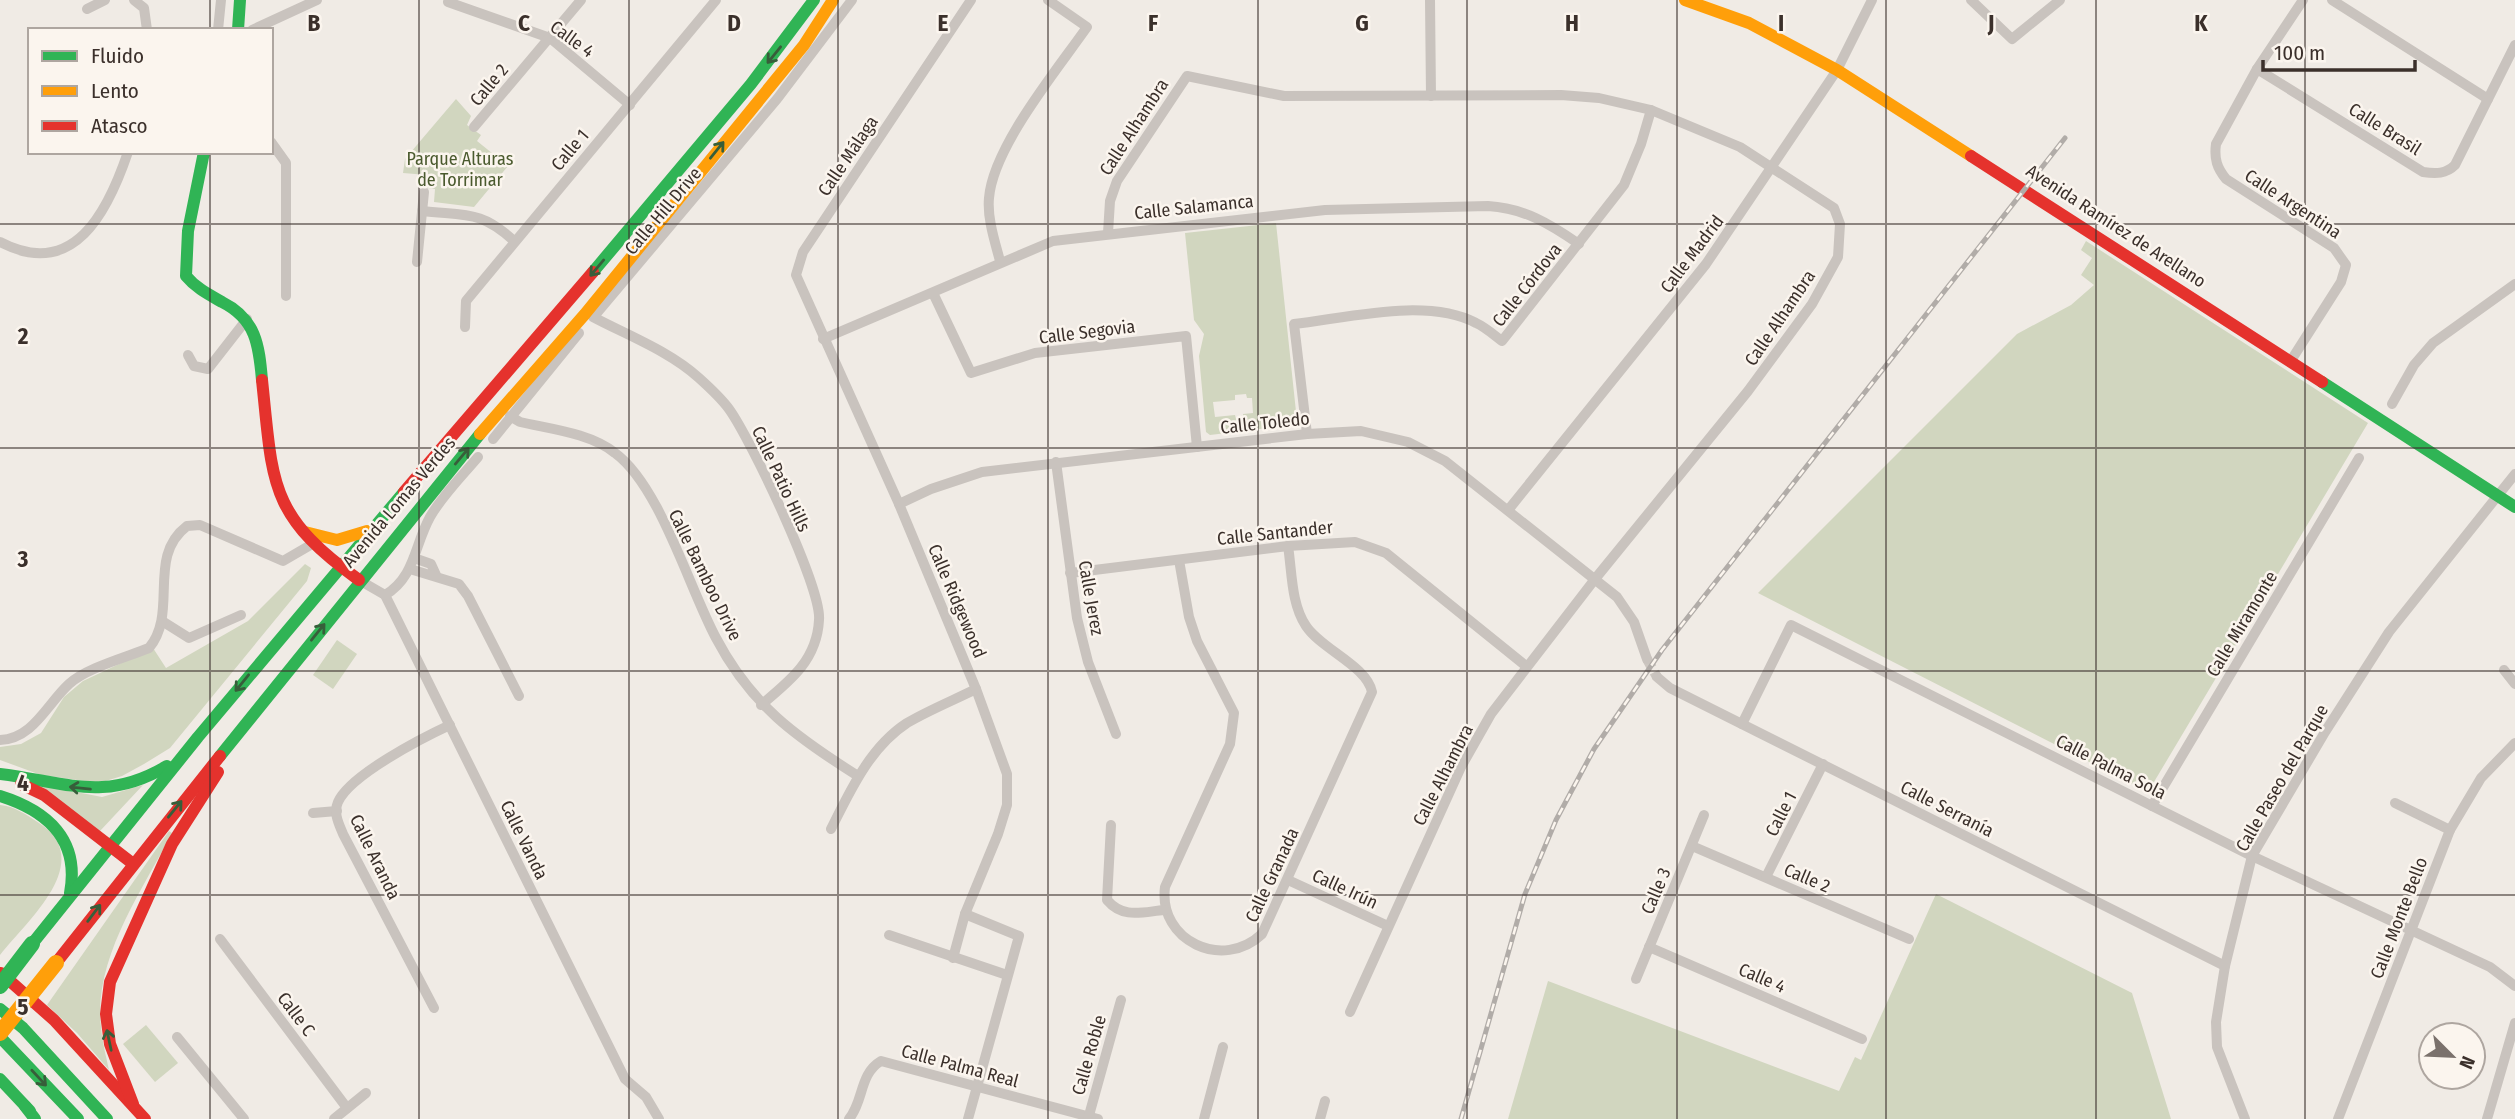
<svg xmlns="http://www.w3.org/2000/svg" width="2515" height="1119" viewBox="0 0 2515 1119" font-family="'Fira Sans Condensed',sans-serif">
  <rect width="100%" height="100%" fill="#f0ebe5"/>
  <!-- green -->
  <g fill="#d1d6bf" fill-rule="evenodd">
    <polygon points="456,99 471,116 467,125 481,135 477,141 508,166 474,207 434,202 435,189 427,188 427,175 403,173 405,159"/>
    <path d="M1276 223 1297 421 1293 425 1210 435 1206 432 1199 356 1204 334 1194 320 1185 233ZM1246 394 1247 398H1252L1253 413 1243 414V418L1236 419 1235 415 1215 417 1213 402 1235 400V395Z"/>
    <polygon points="2086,241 2368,423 2148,792 1758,593 2017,334 2071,305 2094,285 2081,275 2092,258 2081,250"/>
    <polygon points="305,564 311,568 307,581 170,748 144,764 122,776 99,783 41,775 0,760 0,747 21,744 41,733 64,697 83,681 153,648 166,668 248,621"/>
    <polygon points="337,640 357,654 333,689 313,675"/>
    <polygon points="35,784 102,797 143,785 100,831"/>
    <path d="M0 805C14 806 27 815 39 823 97 861 28 920 0 955Z"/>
    <path d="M169 831 172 833C142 891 93 959 101 1027 102 1041 106 1056 109 1070L77 1033 47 1005Z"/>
    <polygon points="1936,894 2132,993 2171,1119 1508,1119 1548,981 1839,1091 1855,1057 1861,1060"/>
    <polygon points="146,1025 178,1063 155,1082 123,1044"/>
  </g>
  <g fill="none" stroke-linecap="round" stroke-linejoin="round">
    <!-- street-tunnel -->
    <polyline stroke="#ccc6c0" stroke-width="10" stroke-dasharray="10 5" stroke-linecap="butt" points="1647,659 1657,677"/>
    <!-- street -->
    <g stroke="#c9c3be" stroke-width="10">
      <polyline points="134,0 144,8 147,30"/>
      <polyline points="1430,0 1431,96"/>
      <polyline points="1971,0 2012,39 2060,0"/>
      <polyline points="2332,0 2488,99"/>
      <polyline points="448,2 550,38 630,105"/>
      <polyline points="87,9 105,0"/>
      <polyline points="218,30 221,0"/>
      <polyline points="252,30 317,0"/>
      <path d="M2257 69 2423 172C2436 174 2446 174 2455 165L2515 45"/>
      <polyline points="474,127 581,0"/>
      <polyline points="271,142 286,163 286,296"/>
      <path d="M422 211C465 216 481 210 514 241"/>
      <polyline points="1108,233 1110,201 1117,181 1187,76 1284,96 1561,95 1599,98 1651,110 1740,147 1834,208 1840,224 1838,257 1812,304 1748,391 1595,579 1491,714 1461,767 1350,1012"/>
      <path d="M0 242C74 281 108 211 128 152"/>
      <path d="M1000 261C995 242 987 218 989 198 993 147 1057 70 1087 27L1048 0"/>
      <polyline points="417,262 424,192"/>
      <polyline points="933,293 971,373 1035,353 1186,336 1197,447"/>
      <polyline points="596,314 777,99 852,0"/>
      <path d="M593 317C629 336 669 351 699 378 709 387 721 398 729 409 750 438 822 588 819 620 817 660 790 681 761 705"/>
      <polyline points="465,327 466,301 716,0"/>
      <path d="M823 339 1053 241 1325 210 1488 206C1524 208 1550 224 1579 244"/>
      <polyline points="188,355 194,366 208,369 247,319"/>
      <path d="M2290 362 2341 282 2346 265 2334 248 2226 179C2217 168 2214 159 2216 144L2257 69 2303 0"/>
      <polyline points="2392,404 2414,365 2433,343 2515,284"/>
      <path d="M510 416 520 422C550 429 590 433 615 453 660 486 689 588 716 638 751 705 796 737 858 776"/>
      <path d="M1307 434 1294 324C1347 318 1427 297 1476 323 1485 327 1494 335 1502 341L1624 185 1641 144 1651 110"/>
      <polyline points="493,439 579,333"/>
      <polyline points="1056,462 1077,618 1088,662 1116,734"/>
      <polyline points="899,504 931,489 982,472 1307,434 1361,431 1408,442 1445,461 1617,597 1634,622 1647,659"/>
      <polyline points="1509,509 1706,264 1837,70 1872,0"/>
      <polyline points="414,558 431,564 436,575"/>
      <path d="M1179 560 1189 617 1197 641 1234 713 1230 744 1165 887C1158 941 1223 971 1262 934L1372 692C1367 666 1321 649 1306 626 1291 604 1292 571 1288 546"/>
      <polyline points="410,569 459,584 468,596 519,696"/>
      <polyline points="1070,573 1288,546 1355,542 1386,553 1526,666"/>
      <polyline points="359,580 385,595 625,1079 646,1097 659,1119"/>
      <path d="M385 595C415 577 414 546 430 517 442 496 462 476 478 457"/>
      <polyline points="162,621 189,638 241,615"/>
      <polyline points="2504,670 2515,684"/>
      <polyline points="1657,677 1670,688 2225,966"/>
      <polyline points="1742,724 1791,625 2252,856 2490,967 2515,986"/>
      <path d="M0 740C33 739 47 704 69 684 86 668 127 657 149 648 179 612 146 557 187 526L200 525 283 561 314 543"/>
      <polyline points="2395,803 2450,830"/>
      <polyline points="2152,806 2359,458"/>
      <polyline points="313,813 337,811"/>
      <path d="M1111 825 1107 900C1123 919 1142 912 1164 910"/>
      <path d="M831 829C850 791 870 747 907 723 929 710 954 700 976 689"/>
      <polyline points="1692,846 1909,939"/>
      <polyline points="1766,877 1823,764"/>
      <polyline points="1288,880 1388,926"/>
      <polyline points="965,914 1019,936 968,1119"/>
      <polyline points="889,935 1007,975"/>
      <polyline points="220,939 347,1108"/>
      <polyline points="1649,947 1862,1039"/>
      <polyline points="953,958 965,914 998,834 1007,805 1007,774 976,689 899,504 796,275 803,252 971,0"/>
      <polyline points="1636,979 1704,815"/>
      <path d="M434 1008 343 834C339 824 333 813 338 802 350 775 422 738 450 725"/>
      <polyline points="177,1037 244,1119"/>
      <polyline points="334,1119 366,1093"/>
      <path d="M849 1119C864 1101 859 1074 881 1061L1098 1119"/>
      <polyline points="1088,1119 1121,1000"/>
      <polyline points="1204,1119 1223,1047"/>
      <polyline points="1320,1119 1325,1101"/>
      <polyline points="2245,1119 2217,1047 2216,1022 2225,966 2252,856 2325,732 2389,632 2515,474"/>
      <polyline points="2338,1119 2450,830 2481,778 2515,743"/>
      <polyline points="2487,1119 2515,1023"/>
    </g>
    <!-- fast -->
    <g stroke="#30b455" stroke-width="12">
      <polyline points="238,30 240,0"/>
      <path d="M204 152 188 231 186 276C196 288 208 294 222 302 256 319 259 345 262 380"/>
      <polyline points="593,272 751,84 814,0"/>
      <polyline points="2322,382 2515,507"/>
      <polyline points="220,756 480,434"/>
      <path d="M0 774C66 782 105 803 167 766"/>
      <path d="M0 796C48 811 80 840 70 893"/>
      <polyline points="32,944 198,737 404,492"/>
      <polyline points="0,1009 23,1028 107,1119"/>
      <polyline points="0,1037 78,1119"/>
      <polyline points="0,1079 30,1111"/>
      <polyline points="25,1106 35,1119"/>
    </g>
    <!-- slow -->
    <g stroke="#ff9f0a" stroke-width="12">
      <polyline points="1685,0 1749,23 1837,70 1971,156"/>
      <polyline points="480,434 585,314 804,45 833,0"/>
      <polyline points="305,532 337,540 367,531"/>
    </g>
    <!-- jam -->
    <g stroke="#e5322d" stroke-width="12">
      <polyline points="1971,156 2322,382"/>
      <path d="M262 380C273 483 268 515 359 580"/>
      <polyline points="404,492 593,272"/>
      <polyline points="21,784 44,795 132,863"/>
      <polyline points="56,963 220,756"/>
      <polyline points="1,973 54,1020 145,1119"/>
      <polyline points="133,1104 110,1044 106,1014 110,982 172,844 218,772"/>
    </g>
    <defs>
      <polyline id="rail" points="1461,1119 1525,894 1556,820 1594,749 1662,650 2065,138"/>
    </defs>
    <!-- rail casing -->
    <use href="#rail" stroke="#b1aca8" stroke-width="5"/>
    <!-- rail -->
    <use href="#rail" stroke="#fbf5ee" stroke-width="2.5" stroke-dasharray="8" stroke-linecap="butt"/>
    <!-- fast-bridge -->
    <polyline stroke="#30b455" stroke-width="16" points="0,986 32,944"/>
    <!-- slow-bridge -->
    <polyline stroke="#ff9f0a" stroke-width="16" points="0,1033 56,963"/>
  </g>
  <!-- one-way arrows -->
  <defs><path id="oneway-shaft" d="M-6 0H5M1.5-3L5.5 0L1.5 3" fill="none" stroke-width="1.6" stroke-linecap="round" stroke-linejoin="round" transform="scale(1.75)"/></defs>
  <g stroke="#375e3a">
    <use href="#oneway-shaft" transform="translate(774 55) rotate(129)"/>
    <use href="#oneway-shaft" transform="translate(717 150) rotate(-51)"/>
    <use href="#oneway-shaft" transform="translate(597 268) rotate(130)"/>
    <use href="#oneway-shaft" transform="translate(462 456) rotate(-50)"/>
    <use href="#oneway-shaft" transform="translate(318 632) rotate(-51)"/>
    <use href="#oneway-shaft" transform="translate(242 683) rotate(129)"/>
    <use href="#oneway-shaft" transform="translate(80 788) rotate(-174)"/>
    <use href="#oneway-shaft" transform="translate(175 809) rotate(-51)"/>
    <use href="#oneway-shaft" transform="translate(94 913) rotate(-53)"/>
    <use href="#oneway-shaft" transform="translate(109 1040) rotate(-102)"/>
    <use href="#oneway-shaft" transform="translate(39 1078) rotate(47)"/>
  </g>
  <!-- grid -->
  <path fill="none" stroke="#3b302b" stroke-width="2" stroke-opacity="0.55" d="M210 0V30M419 0V1119M629 0V1119M838 0V1119M1048 0V1119M1258 0V1119M1467 0V1119M1677 0V1119M1886 0V1119M2096 0V1119M2305 0V1119M210 152V1119M0 224H2515M0 448H2515M0 671H2515M0 895H2515"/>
  <g text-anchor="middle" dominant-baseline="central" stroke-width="5" stroke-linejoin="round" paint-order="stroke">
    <!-- street labels -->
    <g font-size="18" fill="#3b302b" stroke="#fbf5ee">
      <text transform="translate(572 39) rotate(36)">Calle 4</text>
      <text transform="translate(489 85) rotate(-50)">Calle 2</text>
      <text transform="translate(1134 127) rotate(-57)">Calle Alhambra</text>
      <text transform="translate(2385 129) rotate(32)">Calle Brasil</text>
      <text transform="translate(570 150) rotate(-50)">Calle 1</text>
      <text transform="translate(848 156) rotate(-56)">Calle Málaga</text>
      <text transform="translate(2293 204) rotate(33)">Calle Argentina</text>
      <text transform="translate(1194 207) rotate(-6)">Calle Salamanca</text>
      <text transform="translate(663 211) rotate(-50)">Calle Hill Drive</text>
      <text transform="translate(2116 226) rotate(33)">Avenida Ramírez de Arellano</text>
      <text transform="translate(1692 254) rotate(-53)">Calle Madrid</text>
      <text transform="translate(1527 285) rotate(-52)">Calle Córdova</text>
      <text transform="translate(1780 318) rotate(-56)">Calle Alhambra</text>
      <text transform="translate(1087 332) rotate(-7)">Calle Segovia</text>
      <text transform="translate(1265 423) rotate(-6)">Calle Toledo</text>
      <text transform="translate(781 479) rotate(65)">Calle Patio Hills</text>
      <text transform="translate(399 502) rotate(-50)">Avenida Lomas Verdes</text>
      <text transform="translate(1275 533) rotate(-6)">Calle Santander</text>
      <text transform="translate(705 575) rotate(64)">Calle Bamboo Drive</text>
      <text transform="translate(1091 598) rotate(80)">Calle Jerez</text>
      <text transform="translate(957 601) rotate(67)">Calle Ridgewood</text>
      <text transform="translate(2242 624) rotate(-59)">Calle Miramonte</text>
      <text transform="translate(2111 767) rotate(27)">Calle Palma Sola</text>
      <text transform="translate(1443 775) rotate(-63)">Calle Alhambra</text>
      <text transform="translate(2282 778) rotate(-60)">Calle Paseo del Parque</text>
      <text transform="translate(1947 809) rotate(27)">Calle Serranía</text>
      <text transform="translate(1781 814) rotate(-63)">Calle 1</text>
      <text transform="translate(524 840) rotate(64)">Calle Vanda</text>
      <text transform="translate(375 857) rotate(64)">Calle Aranda</text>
      <text transform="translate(1272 875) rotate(-65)">Calle Granada</text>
      <text transform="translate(1807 878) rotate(23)">Calle 2</text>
      <text transform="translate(1345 889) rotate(25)">Calle Irún</text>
      <text transform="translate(1656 891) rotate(-67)">Calle 3</text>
      <text transform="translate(2399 918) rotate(-69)">Calle Monte Bello</text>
      <text transform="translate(1762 978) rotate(23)">Calle 4</text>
      <text transform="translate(296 1014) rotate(53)">Calle C</text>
      <text transform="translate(1089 1055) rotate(-74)">Calle Roble</text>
      <text transform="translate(960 1066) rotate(15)">Calle Palma Real</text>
    </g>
    <!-- park labels -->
    <g font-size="18" fill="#4a5a2e" stroke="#fbf5ee">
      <text x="460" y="159">Parque Alturas<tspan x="460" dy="21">de Torrimar</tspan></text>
    </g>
  </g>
  <g font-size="23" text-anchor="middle" font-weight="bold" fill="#3b302b" stroke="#fbf5ee" stroke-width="5" stroke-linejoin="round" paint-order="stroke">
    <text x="314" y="31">B</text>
    <text x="524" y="31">C</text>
    <text x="734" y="31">D</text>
    <text x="943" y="31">E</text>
    <text x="1153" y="31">F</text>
    <text x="1362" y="31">G</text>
    <text x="1572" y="31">H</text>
    <text x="1781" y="31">I</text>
    <text x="1991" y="31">J</text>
    <text x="2201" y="31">K</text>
    <text x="23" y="344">2</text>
    <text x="23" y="567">3</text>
    <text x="23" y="791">4</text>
    <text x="23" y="1015">5</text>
  </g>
  <!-- legend -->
  <rect x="28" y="28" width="245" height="126" fill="#fbf5ee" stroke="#aea6a0" stroke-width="2"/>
  <rect x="42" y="51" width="35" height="10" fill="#30b455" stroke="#aea6a0" stroke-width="2"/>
  <text x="91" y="63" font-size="21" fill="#3b302b">Fluido</text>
  <rect x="42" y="86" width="35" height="10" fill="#ff9f0a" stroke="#aea6a0" stroke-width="2"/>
  <text x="91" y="98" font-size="21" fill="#3b302b">Lento</text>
  <rect x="42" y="121" width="35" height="10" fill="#e5322d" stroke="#aea6a0" stroke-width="2"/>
  <text x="91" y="133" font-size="21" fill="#3b302b">Atasco</text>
  <!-- north arrow -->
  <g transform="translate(2452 1056) rotate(114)"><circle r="33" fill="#fbf5ee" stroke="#aea6a0" stroke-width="2"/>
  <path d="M0-5L12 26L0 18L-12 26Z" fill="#7a716c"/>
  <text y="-10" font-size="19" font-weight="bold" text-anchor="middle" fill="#3b302b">N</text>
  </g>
  <!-- scale -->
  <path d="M2263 60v10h152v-10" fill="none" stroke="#3b302b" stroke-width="3.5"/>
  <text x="2274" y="60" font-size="21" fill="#3b302b" stroke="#fbf5ee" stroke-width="5" paint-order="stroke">100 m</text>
</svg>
